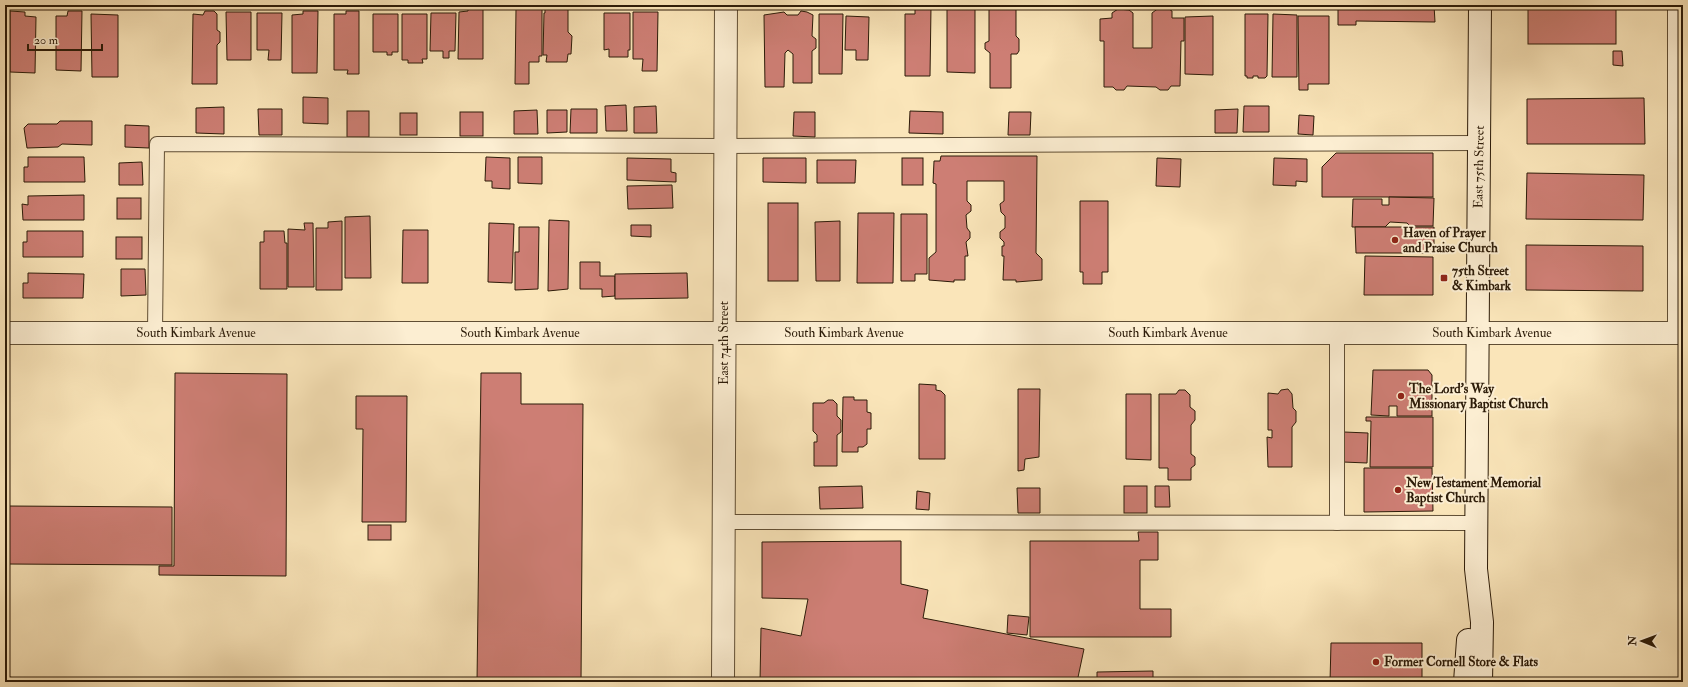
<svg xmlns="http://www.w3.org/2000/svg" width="1688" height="687" viewBox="0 0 1688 687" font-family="'IM FELL Double Pica',serif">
  <rect width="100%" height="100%" fill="#fae5b9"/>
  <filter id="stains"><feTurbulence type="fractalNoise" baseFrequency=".005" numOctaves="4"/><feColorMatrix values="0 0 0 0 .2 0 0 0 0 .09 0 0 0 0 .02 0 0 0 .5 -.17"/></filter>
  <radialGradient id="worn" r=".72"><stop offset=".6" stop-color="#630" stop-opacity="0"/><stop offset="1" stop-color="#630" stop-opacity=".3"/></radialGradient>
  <!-- building -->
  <g fill="#cd7e74" stroke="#2c1b08">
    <polygon points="947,5 975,5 975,73 947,72"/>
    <polygon points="1338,5 1434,5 1435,22 1356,21 1356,25 1338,25"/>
    <rect x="1528" y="5" width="88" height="39"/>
    <polygon points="468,6 483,7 483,59 458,59 459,12 468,11"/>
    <polygon points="545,7 568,8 568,32 572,36 571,54 568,54 567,62 546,62 547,55 543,55 544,13 545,13"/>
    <polygon points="915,7 931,7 930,76 905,76 905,14 915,14"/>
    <polygon points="989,7 1016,7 1016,36 1019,39 1019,51 1017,54 1011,54 1011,88 990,88 990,53 985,49 985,43 989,41"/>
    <polygon points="1160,7 1167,8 1172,11 1172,18 1184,18 1184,41 1181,41 1180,86 1171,86 1168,90 1160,90 1156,87 1127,86 1124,90 1116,90 1113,87 1104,87 1104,41 1100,41 1100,19 1112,18 1112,13 1118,9 1129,10 1133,13 1133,48 1152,48 1152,13"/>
    <polygon points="516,9 542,9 542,56 539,56 539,62 529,62 529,84 515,84"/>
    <polygon points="10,11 25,12 25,16 36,17 35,73 10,72"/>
    <polygon points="68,11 82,11 81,71 56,70 56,16 67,16"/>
    <polygon points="205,11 214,11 217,14 217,30 220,32 220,42 217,45 217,84 192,84 193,14 203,15"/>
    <polygon points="303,11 318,11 317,73 292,73 292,15 303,14"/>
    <polygon points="346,11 359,11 359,74 347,74 348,70 334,70 334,14 346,14"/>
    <polygon points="801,11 807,12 813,15 812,36 816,39 816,48 812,51 812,83 793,83 793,54 788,50 785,53 784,87 765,87 764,15 784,12 787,15 798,15"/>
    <polygon points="226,12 251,12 251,60 227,60"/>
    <polygon points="633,12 658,12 657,71 642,71 643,59 633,59"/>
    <polygon points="257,13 282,13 281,60 268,60 269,50 257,50"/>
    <polygon points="431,13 456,13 455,51 449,51 449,58 443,58 443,51 430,51"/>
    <polygon points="604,13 630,13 630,50 628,50 628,57 609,57 609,49 604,50"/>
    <polygon points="91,14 118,15 118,77 92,77"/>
    <polygon points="373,14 398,14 398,52 392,52 392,55 387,55 387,52 373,52"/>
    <polygon points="402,14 427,14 427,59 422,59 423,63 408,63 408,60 402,60"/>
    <polygon points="819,14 843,14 842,74 819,74"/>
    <polygon points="1245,14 1268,14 1267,76 1265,78 1258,78 1258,76 1253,76 1253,78 1247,78 1247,76 1245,76"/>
    <polygon points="1273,14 1297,15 1297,77 1272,77"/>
    <polygon points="846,16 869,17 868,60 856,60 856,50 845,50"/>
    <polygon points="1213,16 1213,75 1185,74 1185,17"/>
    <polygon points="1298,16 1329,16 1329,84 1308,84 1308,90 1299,90"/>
    <polygon points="1613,51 1622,51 1623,66 1613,65"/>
    <polygon points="303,97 328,98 328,124 303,123"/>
    <polygon points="1644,98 1645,144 1527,144 1527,99"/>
    <polygon points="626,105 627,131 606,131 605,106"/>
    <polygon points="656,106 657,133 634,133 634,107"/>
    <polygon points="1244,106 1269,106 1269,132 1243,132"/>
    <polygon points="224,107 224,134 196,133 196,108"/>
    <polygon points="258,109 282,109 282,135 259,135"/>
    <polygon points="571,109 597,109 597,133 570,133"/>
    <polygon points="1238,109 1237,133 1215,133 1215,110"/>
    <polygon points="537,110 538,134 514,134 514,111"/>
    <polygon points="547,110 567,110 567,132 547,133"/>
    <rect x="347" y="111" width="22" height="26"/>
    <polygon points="910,111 943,112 943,134 909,133"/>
    <rect x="460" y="112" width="23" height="24"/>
    <polygon points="794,112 815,112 815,137 793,136"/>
    <polygon points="1009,112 1031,112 1030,135 1008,135"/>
    <rect x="400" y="113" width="17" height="22"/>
    <polygon points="1299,115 1314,116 1313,135 1298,134"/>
    <polygon points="60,121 92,121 92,145 62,144 58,147 27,148 24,128 28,124 57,124"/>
    <polygon points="125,125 149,126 149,148 125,147"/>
    <polygon points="1336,153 1433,153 1433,197 1322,197 1322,167"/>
    <polygon points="941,156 1037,156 1036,253 1042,259 1042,280 1016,282 1016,280 1003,280 1004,256 1002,256 1002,246 1004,246 1004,242 1000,238 1000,232 1005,228 1005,216 1001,212 1000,204 1004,201 1004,181 967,181 967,201 971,205 971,211 966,215 967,228 970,232 970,238 966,242 968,256 965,256 965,280 954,280 954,282 929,280 929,258 936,252 936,184 933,183 934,161 940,161"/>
    <polygon points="28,157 84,157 85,182 24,182 24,167 28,167"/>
    <polygon points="486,157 510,158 510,189 492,188 492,181 485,181"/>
    <polygon points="518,157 542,157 542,184 518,183"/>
    <polygon points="627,158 671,159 671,172 676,173 676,182 627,180"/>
    <polygon points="763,158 806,158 806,183 763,182"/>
    <rect x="902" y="158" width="21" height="27"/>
    <polygon points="1157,158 1181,159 1180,187 1156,186"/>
    <polygon points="1274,158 1307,159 1307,182 1296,181 1296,186 1273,185"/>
    <polygon points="817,160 856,160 855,183 817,183"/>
    <polygon points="142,162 143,185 119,185 119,163"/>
    <polygon points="1527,173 1644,175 1643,220 1526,219"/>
    <polygon points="672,185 673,208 628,209 627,186"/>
    <polygon points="84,195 84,220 23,220 22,204 28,205 28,196"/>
    <polygon points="1389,197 1434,198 1433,226 1410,226 1407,223 1390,222 1385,227 1352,227 1353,199 1382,199 1382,205 1389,205"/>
    <rect x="117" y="198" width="24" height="21"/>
    <polygon points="1080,201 1108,201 1108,272 1102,272 1102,284 1083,284 1083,272 1080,272"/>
    <rect x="768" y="203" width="30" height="78"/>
    <polygon points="858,213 894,213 893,283 857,283"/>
    <polygon points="901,214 927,214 927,274 915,274 915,281 901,281"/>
    <polygon points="370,216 371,278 345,278 345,217"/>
    <polygon points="549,220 569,221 568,289 548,291"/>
    <polygon points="342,221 342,290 316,290 316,228 328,228 328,222"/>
    <polygon points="840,221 840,281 816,281 815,222"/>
    <polygon points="304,223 313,223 314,287 288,287 288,229 305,230"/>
    <polygon points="489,223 514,224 512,283 488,282"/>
    <polygon points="631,225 651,225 651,237 631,236"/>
    <polygon points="519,227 539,227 538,289 515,290 515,252 519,252"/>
    <polygon points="1355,227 1434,227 1434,253 1356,253"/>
    <polygon points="403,230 428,230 428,283 402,283"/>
    <polygon points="27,231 83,231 83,257 23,257 23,242 27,242"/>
    <polygon points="264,231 284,231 285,243 287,243 287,289 260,289 260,242 264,242"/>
    <rect x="116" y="237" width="26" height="22"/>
    <polygon points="1526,245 1643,246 1643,291 1526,290"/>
    <polygon points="1365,256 1433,257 1433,295 1364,295"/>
    <polygon points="580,262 600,262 600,276 615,276 615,296 602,297 602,289 580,289"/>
    <polygon points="121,269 145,269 146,295 121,296"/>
    <polygon points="28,273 84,274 83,298 23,298 23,283 28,283"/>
    <polygon points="687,273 688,298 615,299 615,274"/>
    <polygon points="1373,370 1428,370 1432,375 1432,416 1397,416 1397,406 1389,406 1389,416 1371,415"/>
    <polygon points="175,373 287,374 286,576 159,575 159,566 174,566"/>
    <polygon points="481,373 521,373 521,404 583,404 581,682 477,682"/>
    <polygon points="919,384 936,385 936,390 941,391 945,395 945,459 919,459"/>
    <polygon points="1018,389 1040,389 1039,457 1025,459 1024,470 1018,471"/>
    <polygon points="1288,389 1292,394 1293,408 1296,411 1296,422 1292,427 1292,467 1268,467 1267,437 1272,438 1272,430 1268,430 1268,393 1278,394 1281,390"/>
    <polygon points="1179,390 1185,390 1190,395 1190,407 1195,411 1195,420 1191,425 1191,454 1195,457 1195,465 1191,468 1191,480 1168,480 1168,468 1159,468 1159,394 1176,394"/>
    <polygon points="1126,394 1151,394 1151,460 1126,459"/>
    <polygon points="356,396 407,396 406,522 362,522 363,429 356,429"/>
    <polygon points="843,397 854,397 854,400 867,400 867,412 871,413 871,429 867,429 867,444 863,447 858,447 858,452 842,452"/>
    <polygon points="828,400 833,400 837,404 837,416 841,420 841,432 837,435 837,466 814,466 814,442 817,442 817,435 813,431 813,403 824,403"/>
    <polygon points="1366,417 1433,417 1433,467 1370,467 1371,421 1366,421"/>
    <polygon points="1344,432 1368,433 1367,463 1343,462"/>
    <polygon points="1364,468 1432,468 1433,511 1364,512"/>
    <polygon points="862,486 863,508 820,509 819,487"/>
    <rect x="1124" y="486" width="23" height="27"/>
    <polygon points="1155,486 1169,486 1170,507 1155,507"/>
    <polygon points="1017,488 1040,488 1040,513 1018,513"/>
    <polygon points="917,491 930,493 929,510 916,509"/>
    <polygon points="7,506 172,507 172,565 7,564"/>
    <rect x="368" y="525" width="23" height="15"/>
    <polygon points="1138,532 1158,532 1158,560 1140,560 1140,609 1171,609 1171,637 1030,637 1030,541 1139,541"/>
    <polygon points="901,541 901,584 928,590 923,618 1084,649 1077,682 760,682 761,628 801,636 808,599 762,598 762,542"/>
    <polygon points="1008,615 1029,617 1027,635 1007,633"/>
    <polygon points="1331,643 1422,643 1422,682 1330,682"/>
    <polygon points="1153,671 1153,682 1181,682 1097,682 1097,672"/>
  </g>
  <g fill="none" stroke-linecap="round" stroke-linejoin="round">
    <defs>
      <g id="lane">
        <polyline points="155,333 157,144 725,146 1479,143"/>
        <polyline points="1675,333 1675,5"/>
        <polyline points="723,522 1476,523"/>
        <polyline points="1337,523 1337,333"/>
      </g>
      <g id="street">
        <polyline points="5,333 1683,333"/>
        <polyline points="723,682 726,5"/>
      </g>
      <g id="secondary">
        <polyline points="1480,5 1476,569 1482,622 1481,682"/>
        <polyline points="1465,682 1468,640"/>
      </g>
    </defs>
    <!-- lane casing -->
    <use href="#lane" stroke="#604e34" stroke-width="16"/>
    <!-- street casing -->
    <use href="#street" stroke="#604e34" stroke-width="24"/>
    <!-- secondary casing -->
    <use href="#secondary" stroke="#2c1b08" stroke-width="24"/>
    <!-- lane -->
    <use href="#lane" stroke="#fceed2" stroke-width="14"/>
    <!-- street -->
    <use href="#street" stroke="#fceed2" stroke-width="22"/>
    <!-- secondary -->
    <use href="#secondary" stroke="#fceed2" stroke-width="22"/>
    <defs>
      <polyline id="rail" points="5,678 26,682"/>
    </defs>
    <!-- rail casing -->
    <use href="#rail" stroke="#2c1b08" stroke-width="4.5"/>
    <!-- rail -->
    <use href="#rail" stroke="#fceed2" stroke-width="3" stroke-dasharray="9" stroke-linecap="butt"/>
  </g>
  <!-- markers -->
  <g fill="#8f2418" stroke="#fceed2" stroke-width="1.5">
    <circle cx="1395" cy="240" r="4"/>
    <rect x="1440" y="274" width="8" height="8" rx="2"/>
    <circle cx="1401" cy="396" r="4"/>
    <circle cx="1398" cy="490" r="4"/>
    <circle cx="1376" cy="662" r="4"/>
  </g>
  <g text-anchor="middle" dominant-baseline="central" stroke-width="4" stroke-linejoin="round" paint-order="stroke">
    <!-- street labels -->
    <g font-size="13" fill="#2c1b08" stroke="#fceed2">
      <text transform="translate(1479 167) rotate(-89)">East 75th Street</text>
      <text x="196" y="333">South Kimbark Avenue</text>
      <text x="520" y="333">South Kimbark Avenue</text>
      <text x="844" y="333">South Kimbark Avenue</text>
      <text x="1168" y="333">South Kimbark Avenue</text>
      <text x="1492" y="333">South Kimbark Avenue</text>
      <text transform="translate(724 343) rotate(-90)">East 74th Street</text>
    </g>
    <!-- poi labels -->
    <g font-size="13" font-weight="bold" fill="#2c1b08" stroke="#fceed2" text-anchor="start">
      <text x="1403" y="233">Haven of Prayer<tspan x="1403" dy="15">and Praise Church</tspan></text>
      <text x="1452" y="271">75th Street<tspan x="1452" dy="15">&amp; Kimbark</tspan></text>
      <text x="1409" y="389">The Lord's Way<tspan x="1409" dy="15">Missionary Baptist Church</tspan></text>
      <text x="1406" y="483">New Testament Memorial<tspan x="1406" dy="15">Baptist Church</tspan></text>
      <text x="1384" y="662">Former Cornell Store &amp; Flats</text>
    </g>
  </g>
  <!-- margin -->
  <rect width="1688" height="687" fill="none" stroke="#fae5b9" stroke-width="20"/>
  <rect x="6" y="6" width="1676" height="675" fill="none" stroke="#2c1b08" stroke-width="2"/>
  <rect x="10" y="10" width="1668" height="667" fill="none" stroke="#2c1b08"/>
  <!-- north arrow -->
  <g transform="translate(1642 641) rotate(271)" stroke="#fceed2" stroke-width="3" paint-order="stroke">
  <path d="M0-3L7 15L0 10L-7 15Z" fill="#2c1b08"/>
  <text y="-6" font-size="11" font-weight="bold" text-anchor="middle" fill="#2c1b08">N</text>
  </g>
  <!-- scale -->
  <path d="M28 44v6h74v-6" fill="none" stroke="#2c1b08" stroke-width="2"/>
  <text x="34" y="44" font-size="12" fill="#2c1b08" stroke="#fceed2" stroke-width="3" paint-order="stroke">20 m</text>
  <rect width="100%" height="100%" filter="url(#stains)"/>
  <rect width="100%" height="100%" fill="url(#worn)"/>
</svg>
